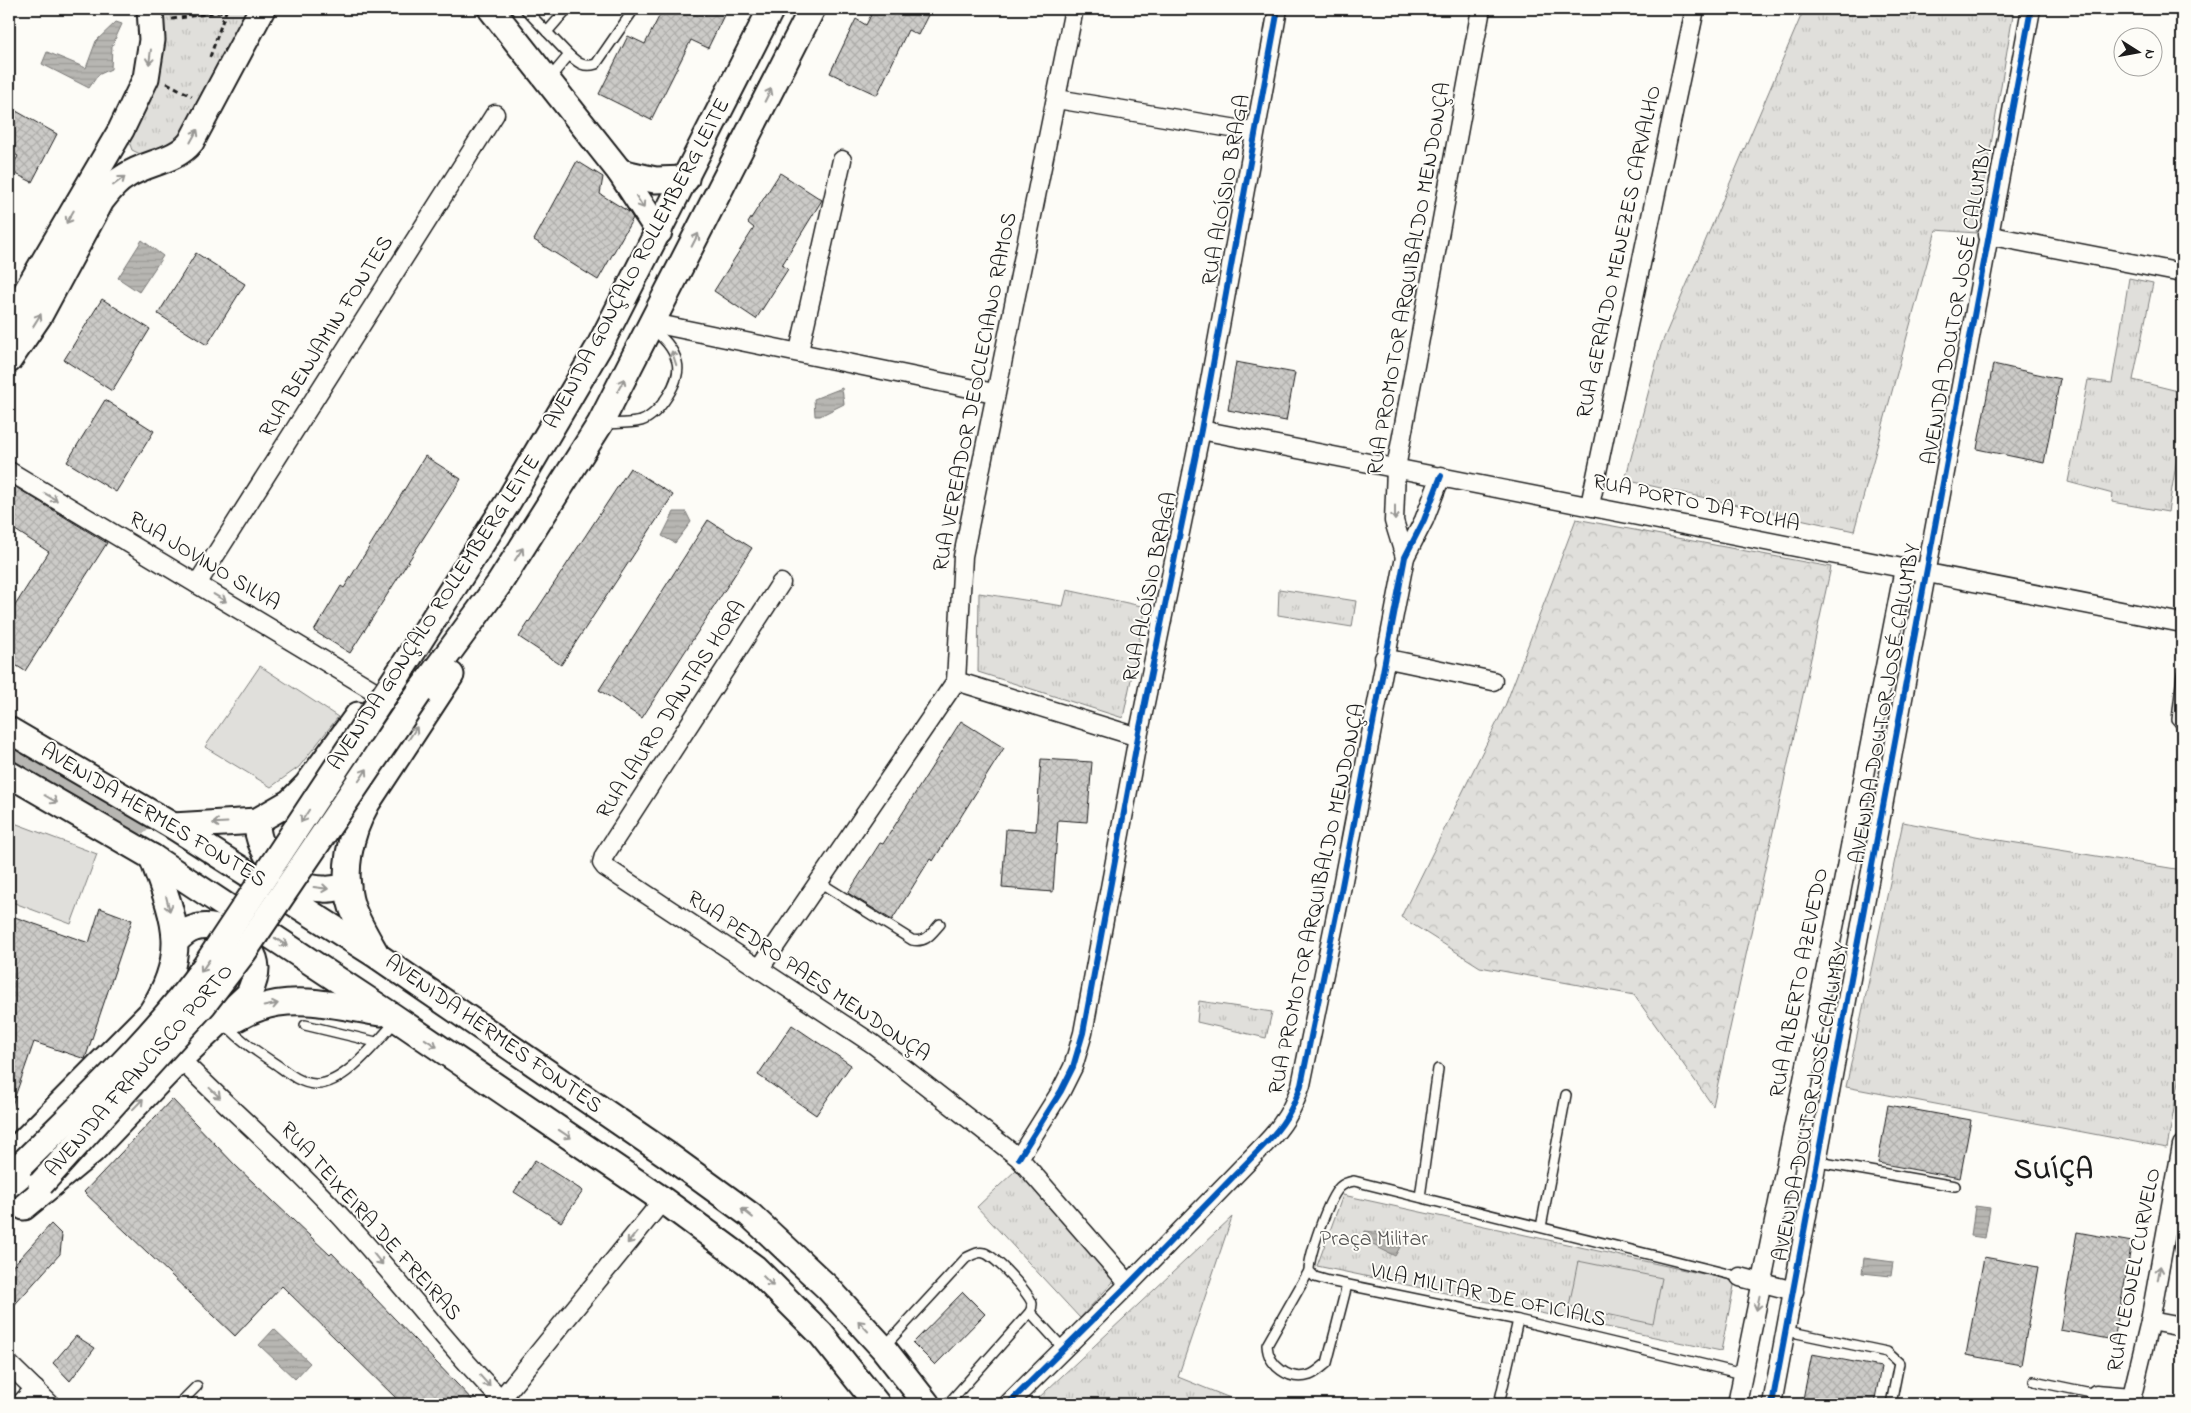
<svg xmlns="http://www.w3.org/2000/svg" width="2191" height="1413" viewBox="0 0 2191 1413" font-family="'Indie Flower',sans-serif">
  <defs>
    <pattern id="grass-tufts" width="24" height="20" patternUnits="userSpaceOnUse" patternTransform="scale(1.25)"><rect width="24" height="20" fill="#e0dfdb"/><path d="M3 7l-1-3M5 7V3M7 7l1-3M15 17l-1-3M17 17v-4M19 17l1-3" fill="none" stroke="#c0bfbb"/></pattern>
    <pattern id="forest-crowns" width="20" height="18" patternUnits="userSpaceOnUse" patternTransform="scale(1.25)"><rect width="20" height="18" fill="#e0dfdb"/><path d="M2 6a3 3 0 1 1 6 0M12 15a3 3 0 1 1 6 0" fill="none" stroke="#c0bfbb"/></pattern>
    <pattern id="water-rules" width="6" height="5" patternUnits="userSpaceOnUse" patternTransform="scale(1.25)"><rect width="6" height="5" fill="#b7b6b2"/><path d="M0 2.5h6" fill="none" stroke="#9d9c98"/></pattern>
    <pattern id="building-cross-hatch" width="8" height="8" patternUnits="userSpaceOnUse" patternTransform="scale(1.25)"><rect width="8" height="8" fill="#cccbc8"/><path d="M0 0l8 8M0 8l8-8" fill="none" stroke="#afaeab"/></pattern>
  </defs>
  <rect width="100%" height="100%" fill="#fdfcf7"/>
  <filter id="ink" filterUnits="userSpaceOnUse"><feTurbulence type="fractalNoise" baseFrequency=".02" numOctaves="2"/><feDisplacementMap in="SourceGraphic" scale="10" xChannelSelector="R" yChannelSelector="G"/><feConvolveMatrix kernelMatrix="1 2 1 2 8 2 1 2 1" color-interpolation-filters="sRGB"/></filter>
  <g filter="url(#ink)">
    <!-- grass -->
    <g fill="url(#grass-tufts)" stroke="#7e7e7c">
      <polygon points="160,9 248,9 179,145 146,157 132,150 128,139"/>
      <polygon points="1804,9 2014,9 1976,233 1936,230 1854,531 1625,480 1661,345"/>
      <polygon points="2129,278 2153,283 2133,380 2182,392 2182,429 2168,512 2112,502 2113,494 2068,482 2088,380 2112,383"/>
      <polygon points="1279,589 1356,601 1352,627 1278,615"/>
      <polygon points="1067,590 1146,607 1123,718 978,672 979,593 1063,606"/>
      <polygon points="1903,822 1986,838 2182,870 2182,1064 2167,1148 1846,1087"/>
      <polygon points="1199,1001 1272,1012 1266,1038 1197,1022"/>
      <polygon points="1017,1169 1114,1281 1080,1318 977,1207"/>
      <polygon points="1343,1195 1735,1281 1721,1351 1317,1266"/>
      <polygon points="1232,1217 1178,1377 1240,1402 1240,1404 1032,1404"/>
    </g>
    <!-- forest -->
    <polygon fill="url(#forest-crowns)" stroke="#7e7e7c" points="1576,519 1831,567 1713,1106 1634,995 1480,967 1401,917 1505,706"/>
    <!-- pitch -->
    <g fill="#e0dfdb" stroke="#7e7e7c">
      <polygon points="260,666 338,717 299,767 271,787 205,747"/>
      <polygon points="9,821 97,854 71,924 9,901"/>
      <polygon points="1578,1261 1662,1278 1653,1324 1569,1306"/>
    </g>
    <!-- water -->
    <g fill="url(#water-rules)" stroke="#797876">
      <polygon points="116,22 122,24 112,46 111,69 98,75 89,88 42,64 47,52 86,68 96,41"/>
      <polygon points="142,240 163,256 139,292 118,278"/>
      <polygon points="842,388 844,404 820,416 815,416 814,399"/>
      <polygon points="674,512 686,512 691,522 675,543 662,536"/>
      <polygon points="1975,1206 1990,1208 1985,1238 1971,1236"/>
      <polygon points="1365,1231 1400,1235 1400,1247 1395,1256 1363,1240"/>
      <polygon points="1864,1258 1893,1262 1891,1276 1862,1273"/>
      <polygon points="274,1329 310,1363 295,1379 259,1345"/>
    </g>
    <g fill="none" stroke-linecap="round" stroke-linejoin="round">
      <!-- canal -->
      <polyline stroke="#b7b6b2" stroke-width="20" points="9,752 140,824"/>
    </g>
    <!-- building -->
    <g fill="url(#building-cross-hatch)" stroke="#1c1c1c">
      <polygon points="663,9 727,9 708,48 691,40 651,120 599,94 628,36 645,44"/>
      <polygon points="874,9 931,9 918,35 908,30 877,95 830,73 856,19 866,25"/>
      <polygon points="9,107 57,134 32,182 10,171 18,156 9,151"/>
      <polygon points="577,161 603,177 600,194 629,212 633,218 598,280 534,240"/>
      <polygon points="780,173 822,200 782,265 788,269 756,319 714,291 754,228 748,223"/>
      <polygon points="196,253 245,284 207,345 158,314"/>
      <polygon points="102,299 150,329 112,391 64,360"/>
      <polygon points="1236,362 1295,373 1286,421 1228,410"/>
      <polygon points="1993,364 2060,379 2044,463 1977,449"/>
      <polygon points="105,400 154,431 116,492 67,462"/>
      <polygon points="425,456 461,479 350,653 314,631 341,586 344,588"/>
      <polygon points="630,468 673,495 561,665 519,637"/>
      <polygon points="9,483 107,543 25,671 9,661 9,615 49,552 9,526"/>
      <polygon points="708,520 752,548 642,718 599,690"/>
      <polygon points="961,721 1004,748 933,861 930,859 892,920 848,893 880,843 883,844"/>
      <polygon points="1041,759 1092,762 1087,822 1058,820 1053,892 1002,888 1006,829 1036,831"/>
      <polygon points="100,908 132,920 85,1059 34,1042 11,1108 9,1107 9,915 89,943"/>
      <polygon points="792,1025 851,1065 816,1115 758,1075"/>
      <polygon points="172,1099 236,1166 330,1255 332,1253 476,1404 402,1404 282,1286 235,1336 84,1192"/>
      <polygon points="1888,1105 1971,1120 1960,1178 1878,1163"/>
      <polygon points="535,1160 583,1191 561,1222 514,1192"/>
      <polygon points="51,1224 62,1235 60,1254 9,1311 9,1270"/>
      <polygon points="2077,1232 2132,1242 2114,1340 2060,1330"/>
      <polygon points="1984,1257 2038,1267 2021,1365 1966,1355"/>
      <polygon points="963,1292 985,1314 935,1365 913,1343"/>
      <polygon points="76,1336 95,1348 70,1381 53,1363"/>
      <polygon points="1812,1354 1881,1367 1874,1404 1802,1404"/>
    </g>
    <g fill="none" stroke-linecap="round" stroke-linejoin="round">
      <defs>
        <g id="lane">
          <polyline points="525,9 569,55 549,79"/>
          <polyline points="547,32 567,9"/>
          <path d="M569 55C578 63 584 68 596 64L634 9"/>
          <path d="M603 424C615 423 630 424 641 421 659 415 682 380 677 362 673 347 663 338 652 328"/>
          <polyline points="2182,675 2177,720 2182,726"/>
          <path d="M819 882 912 940C926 943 931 934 940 924"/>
          <path d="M226 1025C242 1042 259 1053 277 1065 288 1073 300 1083 315 1084 344 1086 379 1039 397 1020"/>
          <polyline points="305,1025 376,1042"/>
          <polyline points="1818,1162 1955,1186"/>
          <polyline points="1420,1197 1438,1069"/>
          <polyline points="1541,1227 1566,1095"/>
          <path d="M1309 1271 1267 1345C1268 1365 1289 1382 1310 1375 1316 1373 1322 1367 1327 1363L1347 1285"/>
          <path d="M1740 1277 1354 1181C1348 1182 1344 1183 1340 1187 1328 1199 1309 1255 1309 1271L1315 1277 1329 1281 1518 1320 1743 1374"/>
          <polyline points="1030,1312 1064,1349"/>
          <polyline points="1787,1331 1887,1352 1899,1363 1891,1404"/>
          <path d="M883 1348 966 1258C972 1255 978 1251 984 1253 994 1255 1031 1295 1032 1304 1032 1307 1031 1310 1030 1312L948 1404"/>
          <polyline points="2034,1381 2096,1394"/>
          <polyline points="179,1404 197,1386"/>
          <polyline points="1499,1404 1518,1320"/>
        </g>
        <g id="street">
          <polyline points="1057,99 1255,132"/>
          <polyline points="1987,235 2182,273"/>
          <polyline points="653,323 994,393"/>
          <polyline points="799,351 842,160"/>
          <polyline points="1201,430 2182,623"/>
          <polyline points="9,471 376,692"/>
          <polyline points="1590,505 1695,9"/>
          <polyline points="1405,557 1394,521 1396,468 1481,9"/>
          <polyline points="781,583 604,856 602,863 605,867 873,1044 1019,1158 1129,1284"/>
          <polyline points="197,584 495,114"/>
          <polyline points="1384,658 1493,681"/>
          <polyline points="956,681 1138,737"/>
          <polyline points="760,968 956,681 963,556 1074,9"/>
          <path d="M180 1059C238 1117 299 1169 353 1230 405 1287 451 1350 506 1404"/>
          <polyline points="1019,1158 1061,1091 1073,1067 1083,1033 1138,737 1201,430 1278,9"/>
          <polyline points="1740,1277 1794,1291"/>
          <polyline points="2150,1321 2182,1327"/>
          <polyline points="9,1364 50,1404"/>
          <polyline points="2096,1394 2132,1397"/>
          <polyline points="20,1404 35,1389"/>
          <polyline points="497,1404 663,1200"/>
          <path d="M1008 1404 1129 1284 1265 1144C1283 1126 1293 1109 1301 1085L1341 891 1405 557 1424 520 1441 476"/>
          <polyline points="1737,1404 1841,893 1904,569"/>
          <path d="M1772 1404C1862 940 1944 474 2031 9"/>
          <polyline points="2130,1404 2150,1321 2182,1145"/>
        </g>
        <g id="secondary">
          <polyline points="491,9 620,172 659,232"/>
          <polyline points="620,172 655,180 686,179"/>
          <polyline points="9,321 121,130 146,78 152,40 150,9"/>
          <path d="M9 360 39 316 101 201C109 191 115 182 126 176 146 162 175 162 191 142L262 9"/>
          <polyline points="399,673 508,502 600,345 771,9"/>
          <polyline points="419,693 499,584 600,424 812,9"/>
          <polyline points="9,730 173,826 376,955 669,1156 750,1215 828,1288 883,1348 927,1404"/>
          <polyline points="9,774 152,857 391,1015 663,1200 755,1268 821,1334 877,1404"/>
          <path d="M257 821C256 855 290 889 324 889 332 890 340 887 348 886"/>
          <polyline points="173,826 257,821 290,802 307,785 358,715"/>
          <path d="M375 952C367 938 358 923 352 907 341 873 350 833 367 803L451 675"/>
          <path d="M231 1021C240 1017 249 1011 259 1008 297 994 342 1007 381 1013"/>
          <path d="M9 1160 20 1145 151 1013C190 952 175 920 152 857"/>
          <path d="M24 1207 93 1150 180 1059 249 994C253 985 256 977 256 968 255 941 219 921 195 928 187 930 182 935 176 941"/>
        </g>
      </defs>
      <!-- lane casing -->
      <use href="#lane" stroke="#1c1c1c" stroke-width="12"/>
      <!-- street casing -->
      <use href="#street" stroke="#1c1c1c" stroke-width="21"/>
      <!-- secondary casing -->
      <use href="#secondary" stroke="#1c1c1c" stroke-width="29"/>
      <!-- path -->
      <g stroke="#1c1c1c" stroke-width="3" stroke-dasharray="5 4" stroke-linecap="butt">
        <polyline points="172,19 226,11 227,9"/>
        <polyline points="210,57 226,11"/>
        <polyline points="167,83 192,96"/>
      </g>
      <!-- lane -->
      <use href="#lane" stroke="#fdfcf7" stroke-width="9"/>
      <!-- street -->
      <use href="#street" stroke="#fdfcf7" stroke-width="18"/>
      <!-- secondary -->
      <use href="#secondary" stroke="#fdfcf7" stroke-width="25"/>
      <defs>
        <g id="secondary-bridge">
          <path d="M21 1165C85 1101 152 1039 206 965L399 673"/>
          <polyline points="41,1184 204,1004 243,953 419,693"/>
        </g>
      </defs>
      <!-- secondary-bridge casing -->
      <use href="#secondary-bridge" stroke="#1c1c1c" stroke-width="29" stroke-linecap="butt"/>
      <!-- secondary-bridge -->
      <use href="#secondary-bridge" stroke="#fdfcf7" stroke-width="25"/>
      <defs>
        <g id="cycleway">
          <polyline points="1019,1158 1061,1091 1073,1067 1083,1033 1138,737 1201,430 1278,9"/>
          <path d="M1008 1404 1129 1284 1265 1144C1283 1126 1293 1109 1301 1085L1341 891 1405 557 1424 520 1441 476"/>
          <path d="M1772 1404C1862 940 1944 474 2031 9"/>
        </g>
      </defs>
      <!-- cycleway casing -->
      <use href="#cycleway" stroke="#fdfcf7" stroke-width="9"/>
      <!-- cycleway -->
      <use href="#cycleway" stroke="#0057b8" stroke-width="6"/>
    </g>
    <!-- one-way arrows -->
    <defs><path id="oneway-shaft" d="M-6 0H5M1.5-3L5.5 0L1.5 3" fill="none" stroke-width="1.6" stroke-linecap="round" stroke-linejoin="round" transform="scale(1.25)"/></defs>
    <g stroke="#989794">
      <use href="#oneway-shaft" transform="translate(150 57) rotate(97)"/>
      <use href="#oneway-shaft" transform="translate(768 95) rotate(-63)"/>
      <use href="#oneway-shaft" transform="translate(194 136) rotate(-61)"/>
      <use href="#oneway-shaft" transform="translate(119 181) rotate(-37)"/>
      <use href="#oneway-shaft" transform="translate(640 202) rotate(57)"/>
      <use href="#oneway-shaft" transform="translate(70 217) rotate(120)"/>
      <use href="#oneway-shaft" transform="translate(695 240) rotate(-63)"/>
      <use href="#oneway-shaft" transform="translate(37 320) rotate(-58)"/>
      <use href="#oneway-shaft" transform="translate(674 358) rotate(-108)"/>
      <use href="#oneway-shaft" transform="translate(621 385) rotate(-62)"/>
      <use href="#oneway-shaft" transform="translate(51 497) rotate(31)"/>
      <use href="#oneway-shaft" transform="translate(1395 513) rotate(90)"/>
      <use href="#oneway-shaft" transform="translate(519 554) rotate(-57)"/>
      <use href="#oneway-shaft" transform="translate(220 598) rotate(31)"/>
      <use href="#oneway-shaft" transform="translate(413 733) rotate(-57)"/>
      <use href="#oneway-shaft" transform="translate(363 775) rotate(-56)"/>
      <use href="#oneway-shaft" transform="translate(51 799) rotate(30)"/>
      <use href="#oneway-shaft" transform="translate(305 816) rotate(123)"/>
      <use href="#oneway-shaft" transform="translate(220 823) rotate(177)"/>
      <use href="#oneway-shaft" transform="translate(321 888) rotate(7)"/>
      <use href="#oneway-shaft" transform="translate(168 904) rotate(76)"/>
      <use href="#oneway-shaft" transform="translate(281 942) rotate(33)"/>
      <use href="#oneway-shaft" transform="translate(205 966) rotate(125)"/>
      <use href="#oneway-shaft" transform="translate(271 1005) rotate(-11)"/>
      <use href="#oneway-shaft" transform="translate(431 1043) rotate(34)"/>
      <use href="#oneway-shaft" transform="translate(215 1093) rotate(43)"/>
      <use href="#oneway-shaft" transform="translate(138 1104) rotate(-46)"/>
      <use href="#oneway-shaft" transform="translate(565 1134) rotate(34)"/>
      <use href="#oneway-shaft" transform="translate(747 1213) rotate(-142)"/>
      <use href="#oneway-shaft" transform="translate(632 1238) rotate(129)"/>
      <use href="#oneway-shaft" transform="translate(378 1259) rotate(51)"/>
      <use href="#oneway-shaft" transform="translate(2159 1273) rotate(-80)"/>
      <use href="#oneway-shaft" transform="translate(768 1281) rotate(45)"/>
      <use href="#oneway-shaft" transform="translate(1758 1303) rotate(102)"/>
      <use href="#oneway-shaft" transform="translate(863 1326) rotate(-133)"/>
      <use href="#oneway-shaft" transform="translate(485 1381) rotate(48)"/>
    </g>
  </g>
  <g text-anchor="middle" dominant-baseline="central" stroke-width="4" stroke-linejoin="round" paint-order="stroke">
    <!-- street labels -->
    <g font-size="22" fill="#1c1c1c" stroke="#fdfcf7">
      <text transform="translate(1227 190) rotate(-80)">RUA ALOÍSIO BRAGA</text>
      <text transform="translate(1620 252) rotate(-78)">RUA GERALDO MENEZES CARVALHO</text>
      <text transform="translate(638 264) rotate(-62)">AVENIDA GONÇALO ROLLEMBERG LEITE</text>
      <text transform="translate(1410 279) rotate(-80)">RUA PROMOTOR ARQUIBALDO MENDONÇA</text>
      <text transform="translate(1958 305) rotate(-80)">AVENIDA DOUTOR JOSÉ CALUMBY</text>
      <text transform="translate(327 337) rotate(-58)">RUA BENJAMIN FONTES</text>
      <text transform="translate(976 392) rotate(-79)">RUA VEREADOR DEOCLECIANO RAMOS</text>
      <text transform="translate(1696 504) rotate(12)">RUA PORTO DA FOLHA</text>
      <text transform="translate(204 562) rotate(31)">RUA JOVINO SILVA</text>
      <text transform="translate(1151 587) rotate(-78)">RUA ALOÍSIO BRAGA</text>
      <text transform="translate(435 613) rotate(-57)">AVENIDA GONÇALO ROLLEMBERG LEITE</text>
      <text transform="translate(1886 704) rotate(-80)">AVENIDA DOUTOR JOSÉ CALUMBY</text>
      <text transform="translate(672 710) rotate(-57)">RUA LAURO DANTAS HORA</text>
      <text transform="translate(153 816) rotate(31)">AVENIDA HERMES FONTES</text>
      <text transform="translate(1318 899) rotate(-78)">RUA PROMOTOR ARQUIBALDO MENDONÇA</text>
      <text transform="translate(808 977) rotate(34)">RUA PEDRO PAES MENDONÇA</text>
      <text transform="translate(1800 983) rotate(-79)">RUA ALBERTO AZEVEDO</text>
      <text transform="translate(493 1035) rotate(35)">AVENIDA HERMES FONTES</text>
      <text transform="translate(140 1071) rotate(-49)">AVENIDA FRANCISCO PORTO</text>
      <text transform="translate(1812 1102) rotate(-79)">AVENIDA DOUTOR JOSÉ CALUMBY</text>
      <text transform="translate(370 1222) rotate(48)">RUA TEIXEIRA DE FREIRAS</text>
      <text transform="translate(2135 1270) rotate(-79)">RUA LEONEL CURVELO</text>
      <text transform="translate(1488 1296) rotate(12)">VILA MILITAR DE OFICIALS</text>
    </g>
    <!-- park labels -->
    <g font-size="22" fill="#575655" stroke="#fdfcf7">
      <text x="1374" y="1240">Praça Militar</text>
    </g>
    <!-- district labels -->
    <g font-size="28" font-weight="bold" letter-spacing="1" fill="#1c1c1c" stroke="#fdfcf7">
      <text x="2054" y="1171">SUÍÇA</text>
    </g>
  </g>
  <!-- margin -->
  <rect width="2191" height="1413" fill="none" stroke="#fdfcf7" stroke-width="30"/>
  <rect x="15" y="15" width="2161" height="1383" fill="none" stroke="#1c1c1c" stroke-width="2" filter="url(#ink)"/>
  <!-- north arrow -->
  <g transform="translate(2138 52) rotate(101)"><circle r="24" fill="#fdfcf7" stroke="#a3a29f"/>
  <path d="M0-4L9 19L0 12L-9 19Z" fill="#1c1c1c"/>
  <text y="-8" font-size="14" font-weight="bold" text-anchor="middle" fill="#1c1c1c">N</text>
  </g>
</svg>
